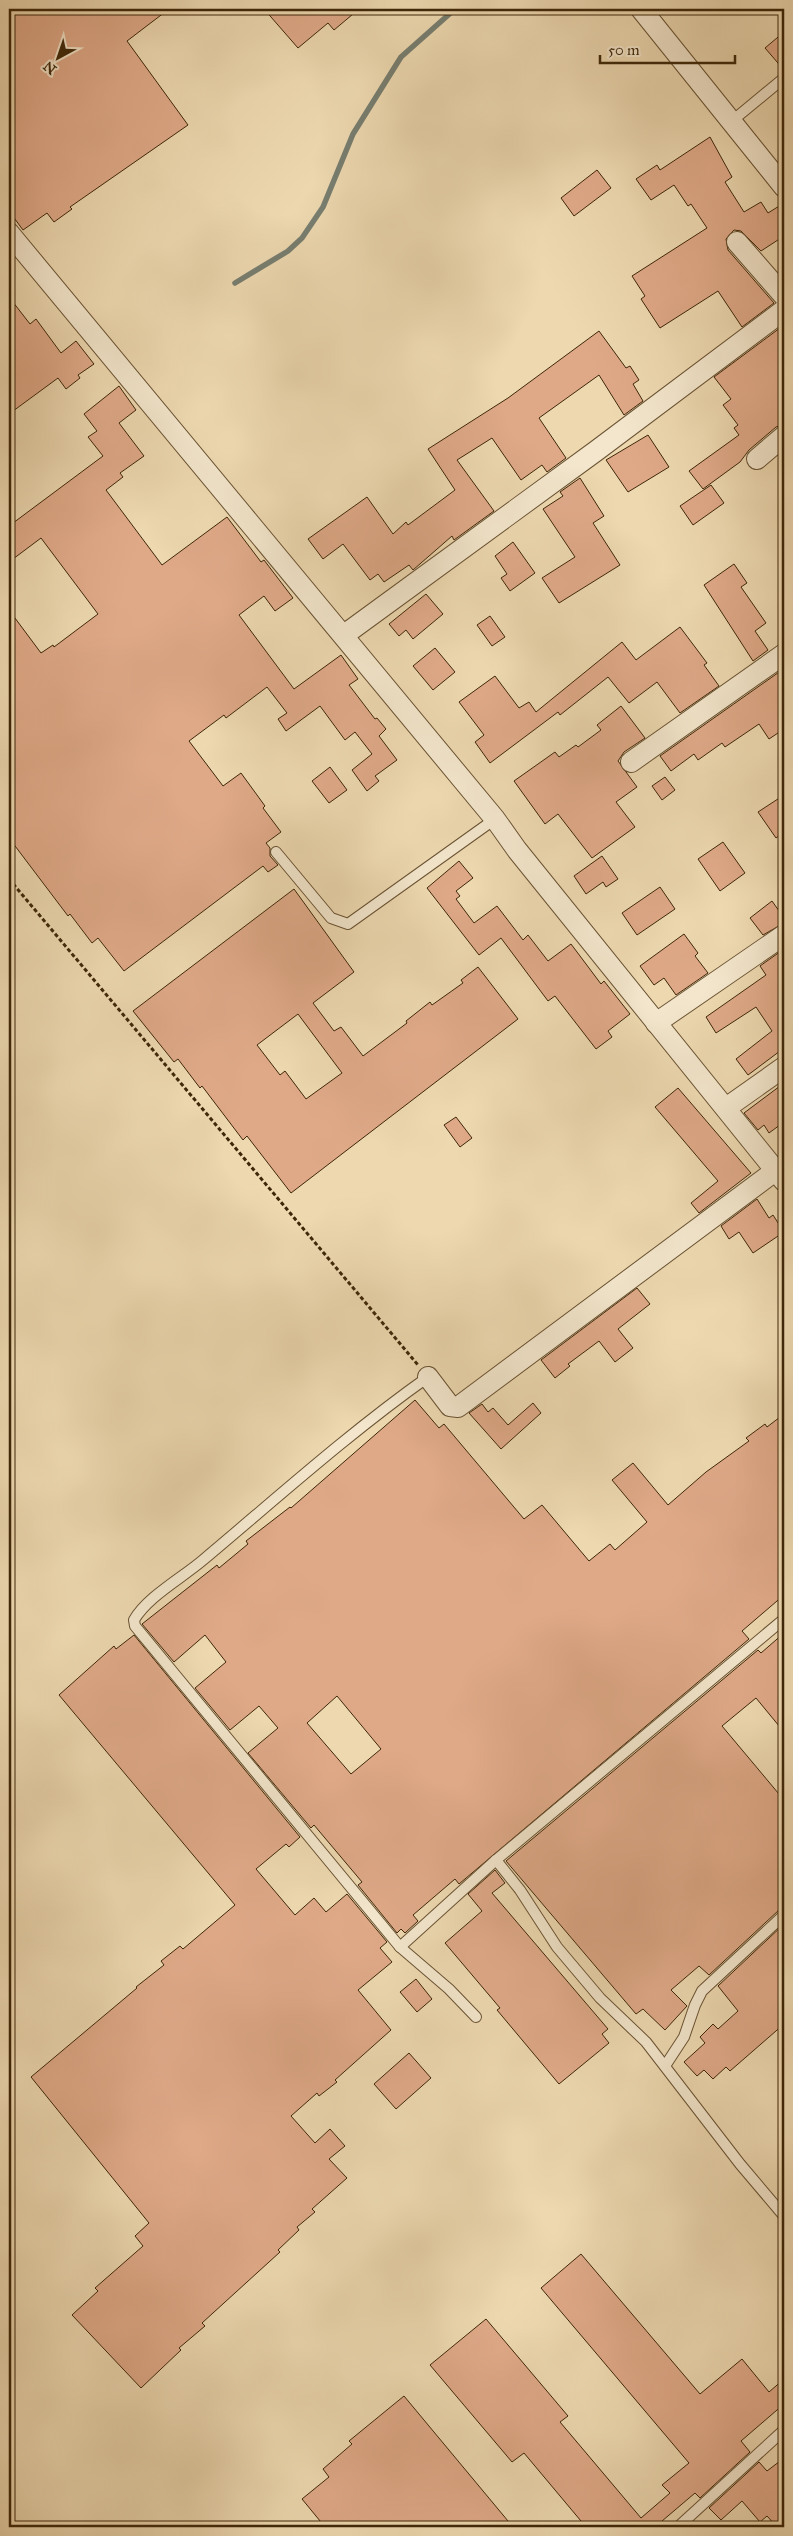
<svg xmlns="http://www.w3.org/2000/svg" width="793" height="2536" viewBox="0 0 793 2536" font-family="'IM FELL Great Primer',serif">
  <rect width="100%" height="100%" fill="#edd8b0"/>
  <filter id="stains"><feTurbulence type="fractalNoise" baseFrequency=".004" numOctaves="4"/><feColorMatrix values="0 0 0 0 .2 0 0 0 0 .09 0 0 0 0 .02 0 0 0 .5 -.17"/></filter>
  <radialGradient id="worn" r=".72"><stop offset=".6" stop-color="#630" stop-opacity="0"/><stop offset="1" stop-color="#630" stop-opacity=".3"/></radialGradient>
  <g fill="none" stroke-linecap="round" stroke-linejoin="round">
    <!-- stream -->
    <polyline stroke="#777e70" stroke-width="5.5" points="235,283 288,251 302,238 323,207 353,134 401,57 455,9"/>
  </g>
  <!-- building -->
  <g fill="#dfa988" stroke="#3e2709" fill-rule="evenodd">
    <polygon points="9,9 169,9 127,41 188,125 70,207 72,209 54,222 47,213 23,230 9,211"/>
    <polygon points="264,9 359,9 334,30 328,23 298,48"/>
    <polygon points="784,32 784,70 765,48"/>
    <polygon points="710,137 732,177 725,182 744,212 761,202 768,213 784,203 784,236 761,251 741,231 734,230 726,239 728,250 774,303 742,327 718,291 660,328 641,299 645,296 632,276 707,228 691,204 688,206 674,185 651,200 636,179 657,165 660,170"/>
    <polygon points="597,170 611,188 574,216 561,198"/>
    <polygon points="9,297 30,324 36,319 61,353 76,341 94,364 78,375 80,378 66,389 58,378 9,414"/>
    <polygon points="784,325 784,424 776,427 749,450 740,462 703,489 689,471 739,435 734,428 738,425 723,405 731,399 714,377"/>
    <polygon points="599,331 626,368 630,366 639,380 633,384 643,401 624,415 599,375 539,418 566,458 547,472 542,465 521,480 492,438 457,460 494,511 454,540 452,536 413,570 409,565 384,582 378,574 370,580 343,544 323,559 308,539 367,497 393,534 406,522 408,525 451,493 455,490 428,449 508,398"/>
    <polygon points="119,386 136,410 119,423 144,456 120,473 123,477 106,490 162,565 227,517 261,562 264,560 293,598 275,611 264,596 239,615 294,689 341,655 358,679 349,685 375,719 377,718 386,729 379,736 397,760 375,776 379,781 367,791 352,770 372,754 355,732 345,740 320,706 286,731 278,719 287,713 267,687 226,718 224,715 189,741 223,786 241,773 265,806 263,808 281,832 266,843 270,848 270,856 278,865 268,872 263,866 124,971 98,938 92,943 70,914 68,916 9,838 9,610 41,653 53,645 54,647 98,614 41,538 9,562 9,526 103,456 88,437 97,431 84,414"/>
    <polygon points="648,435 669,467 628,492 606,460"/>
    <polygon points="580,478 604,516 593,523 620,565 559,603 542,578 575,557 543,509 563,496 560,492"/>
    <polygon points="711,485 724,503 693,525 680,506"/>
    <polygon points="513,542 535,573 510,591 501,578 507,574 495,556"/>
    <polygon points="734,564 747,583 741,587 766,623 755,631 768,650 753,661 704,585"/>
    <polygon points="426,594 443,614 413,639 406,630 399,636 389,624"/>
    <polygon points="490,616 505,637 492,646 477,625"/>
    <polygon points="680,627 707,663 704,665 719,686 680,713 657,682 629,703 608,677 560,715 558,712 490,763 475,742 484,735 459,702 495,676 519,708 529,702 536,712 622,642 636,660"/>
    <polygon points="435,648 455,672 433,690 413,666"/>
    <polygon points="782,670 784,673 784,729 769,739 759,724 725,747 722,743 698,760 694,754 671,771 660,756"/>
    <polygon points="621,706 645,738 624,752 618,761 637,787 616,802 635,827 592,858 558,814 545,824 514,781 555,752 559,757 576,745 578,747 601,730 597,725"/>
    <polygon points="330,767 347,790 329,803 312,781"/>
    <polygon points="665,777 675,790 662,800 652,786"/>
    <polygon points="784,795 784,832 776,838 758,812"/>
    <polygon points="723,842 745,873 720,891 698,859"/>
    <polygon points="602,856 618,879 606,887 603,882 586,894 574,876"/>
    <polygon points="459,861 473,878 456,891 460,896 456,899 474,923 497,906 523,940 528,935 548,961 571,944 601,984 604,981 630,1014 608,1031 612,1037 596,1049 555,996 548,1001 501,938 479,955 427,888"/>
    <polygon points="660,887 675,909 637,935 622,913"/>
    <path d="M294 889 354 972 313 1003 334 1031 341 1027 363 1056 407 1023 406 1021 430 1002 432 1005 463 983 461 980 478 967 518 1019 291 1193 247 1136 243 1140 202 1086 200 1088 178 1059 174 1062 133 1011ZM298 1014 342 1073 306 1099 285 1071 280 1075 257 1045Z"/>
    <polygon points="772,901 784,918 784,923 763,935 750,918"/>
    <polygon points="684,934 698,953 695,956 708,973 676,995 664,978 654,985 640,966"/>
    <polygon points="784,949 784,1048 748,1075 736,1059 772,1031 756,1007 716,1033 706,1017 766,975 760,966"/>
    <polygon points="784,1083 784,1122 769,1133 764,1125 758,1130 744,1113"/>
    <polygon points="678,1088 751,1173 699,1213 691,1203 718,1181 655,1107"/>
    <polygon points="456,1117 472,1138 460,1147 444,1125"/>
    <polygon points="757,1199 769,1218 773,1215 784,1232 753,1253 739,1232 729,1239 721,1226"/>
    <polygon points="637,1288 650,1304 618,1329 633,1348 615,1362 599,1341 568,1364 570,1366 555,1378 541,1360"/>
    <path d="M415 1400 439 1428 444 1424 524 1519 542 1505 589 1561 610 1544 615 1550 647 1522 612 1480 633 1463 668 1505 706 1472 749 1441 746 1438 765 1424 767 1427 784 1414V1595L742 1631 749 1639 459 1884 455 1879 413 1915 418 1921 405 1933 401 1929 397 1933 358 1885 362 1882 314 1825 311 1828 248 1753 278 1728 259 1706 230 1730 195 1688 226 1662 205 1635 174 1662 142 1624 217 1565 219 1568 248 1544 246 1541 290 1507 291 1508ZM337 1696 381 1749 351 1774 307 1723Z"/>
    <polygon points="533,1403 541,1413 501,1449 469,1413 482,1404 488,1412 493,1408 508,1425"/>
    <polygon points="784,1633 784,1732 756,1698 722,1726 784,1800 784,1908 779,1910 709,1975 699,1966 671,1990 687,2006 665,2030 643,2009 636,2014 506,1861 758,1650 761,1653"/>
    <polygon points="134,1635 300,1837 289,1847 286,1844 256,1869 295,1915 314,1898 326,1912 347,1894 387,1942 380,1948 392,1962 358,1990 391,2030 335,2080 337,2082 319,2096 317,2093 291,2116 315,2143 330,2129 345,2146 329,2159 347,2178 312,2209 315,2212 297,2227 299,2230 278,2250 280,2252 202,2323 205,2326 179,2348 181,2350 141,2388 72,2315 98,2291 95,2288 143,2246 135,2236 149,2223 31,2077 137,1988 136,1987 164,1965 161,1961 180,1946 183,1949 235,1905 59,1695 114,1646 116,1649"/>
    <polygon points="495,1870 505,1883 492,1893 608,2029 602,2034 609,2043 559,2084 497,2010 500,2008 445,1943 482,1911 468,1894"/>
    <polygon points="784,1924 784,2024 730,2071 726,2067 713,2079 704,2070 697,2076 684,2062 705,2043 700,2037 713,2024 718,2029 738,2011 718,1986"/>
    <polygon points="416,1979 432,1999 417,2012 400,1992"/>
    <polygon points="409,2053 431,2078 396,2109 374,2084"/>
    <polygon points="581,2254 700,2394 742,2359 769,2392 784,2379 784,2404 741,2441 750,2452 700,2498 695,2493 655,2527 586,2527 524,2453 512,2462 430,2365 486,2319 568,2416 560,2422 641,2518 670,2493 662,2485 689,2463 541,2288"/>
    <polygon points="404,2396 513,2527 325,2527 302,2499 329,2477 323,2469 352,2444 349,2441"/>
    <polygon points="784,2458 784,2527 777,2527 767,2516 760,2522 742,2501 721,2520 709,2508 759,2462 767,2471"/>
  </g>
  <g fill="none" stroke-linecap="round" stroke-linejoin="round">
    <defs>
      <g id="lane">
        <polyline points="732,121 784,78"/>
        <polyline points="276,852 331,918 348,924 495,819"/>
        <path d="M428 1377C349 1433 277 1498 203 1560 182 1578 147 1597 134 1620L135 1626 400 1947 496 1860 784 1619"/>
        <polyline points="496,1860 520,1890 557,1947 600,1998 646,2042 740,2164 784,2216"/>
        <polyline points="400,1947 449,1989 476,2017"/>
        <polyline points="665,2066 684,2037 695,2005 702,1991 784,1915"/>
        <polyline points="678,2527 784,2430"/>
      </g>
      <g id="street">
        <polyline points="641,9 784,187"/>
        <polyline points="9,233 495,819 517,850 784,1181"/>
        <polyline points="737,242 784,296"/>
        <polyline points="757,459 784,436"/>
        <polyline points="344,635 596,451 784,310"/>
        <polyline points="631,762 784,654"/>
        <polyline points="656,1023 784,935"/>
        <polyline points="726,1108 784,1067"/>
        <polyline points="428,1377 450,1406 458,1407 775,1171"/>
      </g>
    </defs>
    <!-- lane casing -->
    <use href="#lane" stroke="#6a5333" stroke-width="12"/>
    <!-- street casing -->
    <use href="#street" stroke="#6a5333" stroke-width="22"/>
    <!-- path -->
    <polyline stroke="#3e2709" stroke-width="3" stroke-dasharray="4 2.5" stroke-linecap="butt" points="9,879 418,1365"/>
    <!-- lane -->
    <use href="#lane" stroke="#f3e6cc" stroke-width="10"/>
    <!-- street -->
    <use href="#street" stroke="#f3e6cc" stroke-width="20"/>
  </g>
  <!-- margin -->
  <rect width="793" height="2536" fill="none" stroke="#edd8b0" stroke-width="30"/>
  <rect x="10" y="10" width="773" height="2516" fill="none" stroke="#3e2709" stroke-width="2.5"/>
  <rect x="15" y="15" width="763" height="2506" fill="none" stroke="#3e2709"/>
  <!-- north arrow -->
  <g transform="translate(58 58) rotate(220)" stroke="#f3e6cc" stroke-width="4" paint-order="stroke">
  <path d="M0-4L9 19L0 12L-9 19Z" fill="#3e2709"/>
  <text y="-8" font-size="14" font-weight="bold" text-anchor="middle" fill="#3e2709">N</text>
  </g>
  <!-- scale -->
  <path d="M600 55v8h135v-8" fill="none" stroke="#3e2709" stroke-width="2.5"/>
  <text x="608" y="55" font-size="15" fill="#3e2709" stroke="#f3e6cc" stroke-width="4" paint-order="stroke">50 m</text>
  <rect width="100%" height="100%" filter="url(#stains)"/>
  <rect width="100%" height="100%" fill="url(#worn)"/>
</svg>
